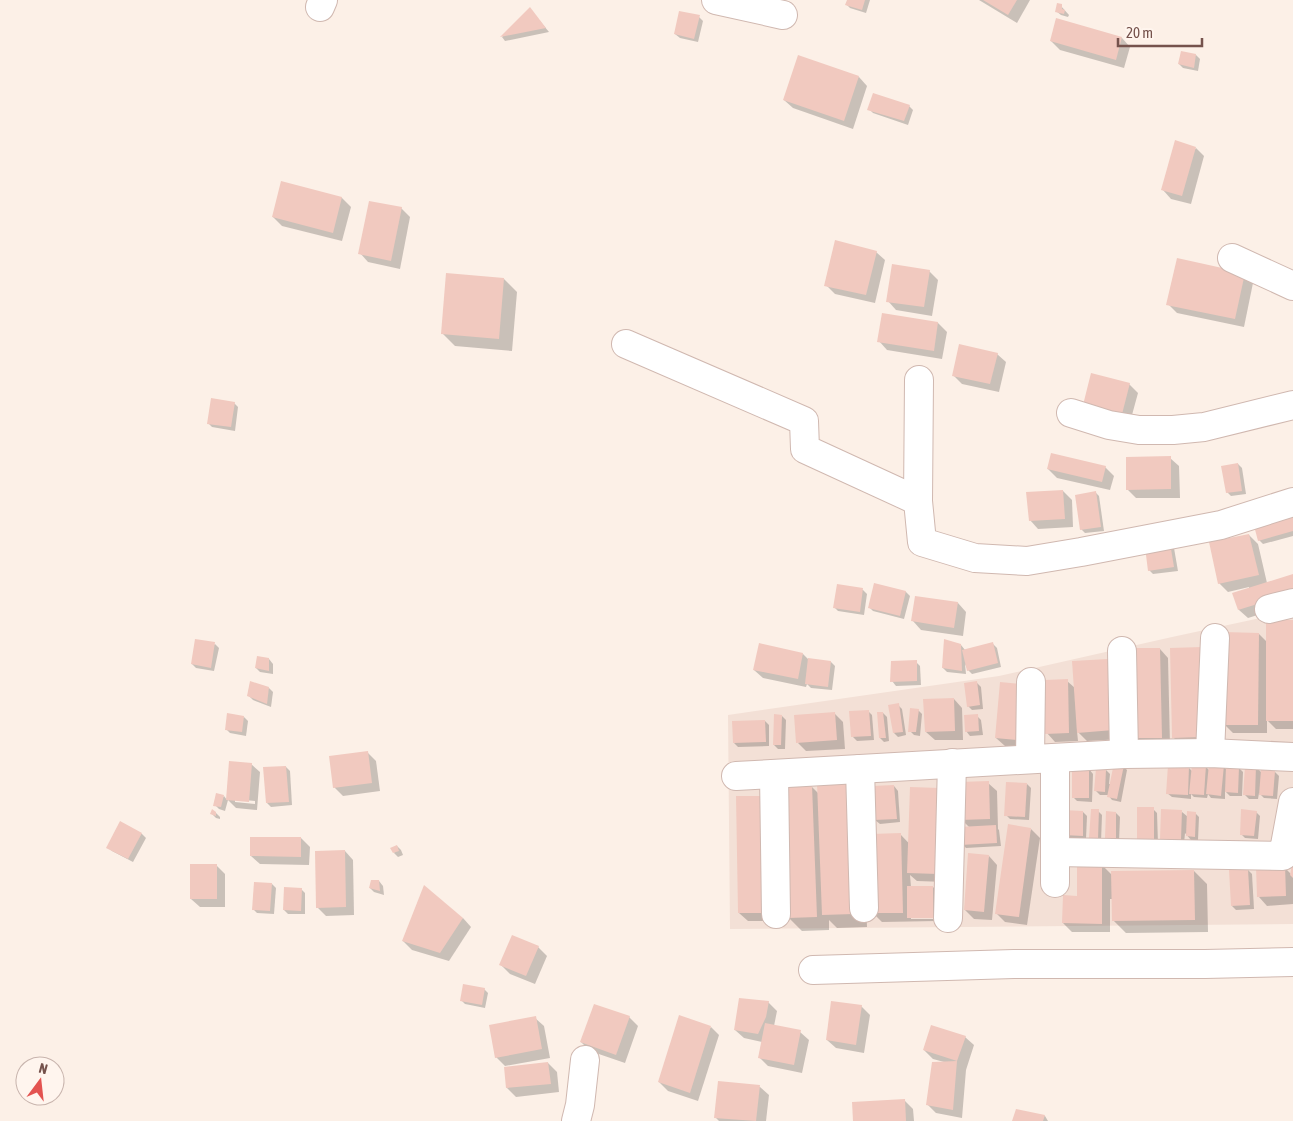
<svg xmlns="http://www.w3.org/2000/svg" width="1293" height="1121" viewBox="0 0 1293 1121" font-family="'Asap Condensed',sans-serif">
  <rect width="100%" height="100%" fill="#fcf0e7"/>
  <!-- residential -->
  <polygon fill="#f3e0d6" points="1293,611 1293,924 730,929 728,715 999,676 1172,637"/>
  <!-- shadow -->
  <g fill="#0003" fill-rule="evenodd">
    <polygon points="848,0 870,0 866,13 850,8 846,4"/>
    <polygon points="979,0 1030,0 1017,23"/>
    <polygon points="1061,6 1069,15 1068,17 1061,15 1056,11"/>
    <polygon points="530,9 549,32 505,41 502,37"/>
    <polygon points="699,17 703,21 698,42 680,38 675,34"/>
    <polygon points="1122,38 1130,47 1124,68 1060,50 1051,41"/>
    <polygon points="1196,55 1200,59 1198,71 1183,68 1179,64"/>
    <polygon points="859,77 867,86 853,129 793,108 784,100"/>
    <polygon points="909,106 913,110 908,125 873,113 869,109"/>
    <polygon points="1196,148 1204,156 1191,204 1171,199 1163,190"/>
    <polygon points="282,183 342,198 351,207 342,241 282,226 273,217"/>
    <polygon points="401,208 410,217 400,269 368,262 360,253"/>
    <polygon points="876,252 885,260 875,303 835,294 826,285"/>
    <polygon points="929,271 938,280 932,316 896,310 888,301"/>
    <polygon points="1245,274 1253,283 1244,327 1177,313 1168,304"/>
    <polygon points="504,279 517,292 512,351 455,346 442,333"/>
    <polygon points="883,314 938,323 947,332 942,359 887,350 879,341"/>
    <polygon points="997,354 1006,362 999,392 962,384 953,375"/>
    <polygon points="1129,384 1138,393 1129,426 1092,417"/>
    <polygon points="234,403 238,407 235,431 212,427 208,423"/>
    <polygon points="1170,458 1179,466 1180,498 1136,498 1127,489"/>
    <polygon points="1238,464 1242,468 1246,494 1231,496 1227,492"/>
    <polygon points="1105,467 1114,476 1110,490 1057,478 1048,469"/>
    <polygon points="1063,491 1072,500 1073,527 1038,529 1030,520"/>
    <polygon points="1095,492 1099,496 1104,531 1085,533 1081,529"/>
    <polygon points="1293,514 1293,536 1263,544 1259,540"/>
    <polygon points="1249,535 1258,544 1267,583 1293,575 1293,604 1248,618 1239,610 1234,594 1249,589 1249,587 1228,592 1219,583"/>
    <polygon points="1170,544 1174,548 1178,571 1153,574 1149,570"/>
    <polygon points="875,585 906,592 910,596 904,619 873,611 869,607"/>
    <polygon points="838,586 863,590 867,594 864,615 838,611 834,607"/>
    <polygon points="958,603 966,612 963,636 921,630 913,621"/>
    <polygon points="1293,622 1293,729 1276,729 1267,720 1267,733 1233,733 1224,724 1259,634 1267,642"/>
    <polygon points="215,644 219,648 214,671 196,668 192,664"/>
    <polygon points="993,644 997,648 1001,667 972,674 968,670 965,664 966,674 947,672 943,668 961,645 965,650"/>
    <polygon points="1160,649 1168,658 1170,746 1141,746 1132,738"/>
    <polygon points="803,654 808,659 831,662 835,666 832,690 811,688 807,684 806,687 763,678 754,670"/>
    <polygon points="1210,657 1212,746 1182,746 1173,737"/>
    <polygon points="269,659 273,664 273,674 260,672 256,668"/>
    <polygon points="1108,660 1117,669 1122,739 1087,741 1077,731 1078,741 1055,742 1047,733 1067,681 1075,688"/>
    <polygon points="916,662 920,666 921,685 896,686 892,681"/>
    <polygon points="977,683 981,687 983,709 972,710 968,706"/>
    <polygon points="1001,683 1025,748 1005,746 996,738"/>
    <polygon points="269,688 273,692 271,707 253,700 249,696"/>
    <polygon points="954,699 962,708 963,740 935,740 926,732"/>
    <polygon points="898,705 902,709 906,735 898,737 894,733"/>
    <polygon points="918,710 922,714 920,736 914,735 910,731"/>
    <polygon points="868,711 872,715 874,740 857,741 853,737"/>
    <polygon points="834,713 843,722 845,749 806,751 798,743"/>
    <polygon points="883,713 887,717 889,741 884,742 880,738"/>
    <polygon points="782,716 786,720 785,749 778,749 774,745"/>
    <polygon points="977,716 981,720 983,735 970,736 966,731"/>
    <polygon points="244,717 248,721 246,736 230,733 226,729"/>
    <polygon points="765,721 769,725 769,746 738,747 734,743"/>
    <polygon points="367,752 376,761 380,791 343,796 334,787"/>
    <path d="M251 764 260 772 257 810 236 808 228 800 225 811 219 809 215 805 224 796 227 800ZM235 799 255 801V804L235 802Z"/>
    <polygon points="1123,766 1127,770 1121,802 1112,800 1108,795 1100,795 1096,791 1106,770 1110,774 1109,784 1111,784"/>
    <polygon points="1205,766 1209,770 1223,766 1227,770 1239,768 1243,772 1242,796 1230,796 1225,791 1225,799 1211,798 1208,794 1207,798 1194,797 1191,794 1191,799 1172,797 1167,793 1189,768 1192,771"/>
    <polygon points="286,767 290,771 292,805 271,807 267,803"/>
    <polygon points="1256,767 1262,773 1275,772 1279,776 1277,799 1264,798 1259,793 1258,799 1249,799 1245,795"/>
    <polygon points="1089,769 1093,774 1092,802 1077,801 1073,797"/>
    <polygon points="988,783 997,791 998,829 999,830 1001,846 966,848 962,844 970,828 962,820"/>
    <polygon points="1027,784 1031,788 1029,820 1010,819 1006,815"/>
    <polygon points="811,786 819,794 862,796 867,927 837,928 829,920 829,930 802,931 789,918"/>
    <polygon points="894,786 898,791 900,822 880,824 875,820"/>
    <polygon points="737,797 775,921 748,921 739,913"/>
    <polygon points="1153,809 1157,813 1158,845 1138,841"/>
    <polygon points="1098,811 1102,815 1101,842 1095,842 1091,838"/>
    <polygon points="1083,812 1087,816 1086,839 1069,839 1065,835"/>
    <polygon points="1182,812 1188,817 1195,813 1199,817 1198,840 1191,840 1185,833 1184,844 1165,843 1161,839"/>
    <polygon points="1256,812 1260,816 1258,839 1245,838 1241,834"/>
    <polygon points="216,813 220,817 220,819 216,818 212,814"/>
    <polygon points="1116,813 1120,817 1119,842 1110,841 1106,837"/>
    <polygon points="120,823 142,834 146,838 133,862 112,851 108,847"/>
    <polygon points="1031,829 1040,838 1027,925 1005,922 997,914"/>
    <polygon points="901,835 946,882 917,881 910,875 911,887 933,887 937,891 937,917 911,916 911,919 937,919 937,921 882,922 873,913"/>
    <polygon points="301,838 310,847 309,865 260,864 251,856"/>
    <polygon points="397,846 401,850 403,855 398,857 394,853"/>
    <polygon points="345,851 353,860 354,915 326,916 317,907"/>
    <polygon points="989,856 997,865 992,920 974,919 965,910"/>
    <polygon points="216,865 225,874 225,907 200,907 191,899"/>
    <polygon points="1102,865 1112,875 1194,871 1207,884 1208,932 1126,933 1113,920 1112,899 1110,899 1110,932 1072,932 1063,923 1078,897"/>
    <polygon points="1293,866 1293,904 1267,906 1259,897 1284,867 1291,874"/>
    <polygon points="1248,870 1252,874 1254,909 1236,910 1232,906"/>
    <polygon points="379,881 383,886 384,895 374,892 370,888"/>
    <polygon points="272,884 276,888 274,914 257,913 253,909"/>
    <polygon points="301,889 305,893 305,914 288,914 284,910"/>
    <polygon points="463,918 471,927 449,961 412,950 403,941"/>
    <polygon points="538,947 547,956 535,984 510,974 501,965"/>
    <polygon points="484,989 488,993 485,1008 465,1004 461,1000"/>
    <polygon points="768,1002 777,1011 774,1026 800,1032 809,1040 802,1073 768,1066 759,1057 762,1042 744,1038 735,1030"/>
    <polygon points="861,1006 870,1015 864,1053 836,1048 827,1040"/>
    <polygon points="629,1017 638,1026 625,1063 590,1051 581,1042"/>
    <polygon points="535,1018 544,1026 550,1058 505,1066 496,1057"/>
    <polygon points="711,1027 719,1035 698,1101 668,1091 659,1082"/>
    <polygon points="965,1037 974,1045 966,1070 962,1118 936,1113 927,1104 944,1062 933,1059 924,1050"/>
    <polygon points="548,1063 557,1072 559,1092 516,1097 507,1088 505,1068"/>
    <polygon points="719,1082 760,1087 769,1095 766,1121 719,1121 715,1117"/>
    <polygon points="905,1101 913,1109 914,1121 854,1121"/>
    <polygon points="1045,1116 1048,1121 1014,1121"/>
  </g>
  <!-- building -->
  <g fill="#f1c9bf">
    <polygon points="847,0 865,0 862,10 845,5"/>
    <polygon points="983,0 1017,0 1008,15"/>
    <polygon points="1057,3 1062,4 1062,9 1065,10 1064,14 1055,12"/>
    <polygon points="530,7 546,28 500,37"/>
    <polygon points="679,11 700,15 694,39 674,34"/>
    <polygon points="1056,18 1122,37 1116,60 1050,41"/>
    <polygon points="1181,51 1196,54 1194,68 1178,64"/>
    <polygon points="798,55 859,76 844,121 783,100"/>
    <polygon points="873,93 910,105 904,121 867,110"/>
    <polygon points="1175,140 1196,147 1182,196 1161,190"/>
    <polygon points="281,181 342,197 333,233 272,217"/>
    <polygon points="369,201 402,207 391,261 358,254"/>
    <polygon points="835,240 877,251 866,295 824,286"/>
    <polygon points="1177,258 1245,273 1235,319 1166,305"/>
    <polygon points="892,264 930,270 924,307 886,302"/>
    <polygon points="446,273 504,278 499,339 441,334"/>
    <polygon points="882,313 938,322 934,351 877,342"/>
    <polygon points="959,344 998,353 990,384 952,376"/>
    <polygon points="1091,373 1130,383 1121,418 1082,409"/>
    <polygon points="211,398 235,402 231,427 207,424"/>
    <polygon points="1051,453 1106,466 1102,482 1047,469"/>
    <polygon points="1171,456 1171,489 1126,490 1126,457"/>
    <polygon points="1238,463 1242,491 1226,493 1221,466"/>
    <polygon points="1063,490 1065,519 1029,521 1026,492"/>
    <polygon points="1096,491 1101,527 1080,530 1075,495"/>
    <polygon points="1293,516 1293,531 1258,541 1253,522"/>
    <polygon points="1249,534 1259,575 1218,584 1209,542"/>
    <polygon points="1170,543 1174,567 1148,571 1145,547"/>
    <polygon points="1293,574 1293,593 1238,610 1232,593"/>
    <polygon points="874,583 906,591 900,616 868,608"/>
    <polygon points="837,584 863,588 860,612 833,608"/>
    <polygon points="915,596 958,602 954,628 911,621"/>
    <rect x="1266" y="620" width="27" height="101"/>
    <polygon points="1224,632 1259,633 1258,725 1223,725"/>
    <polygon points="195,639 215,642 211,668 191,664"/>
    <polygon points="944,639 961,644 962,671 942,668"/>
    <polygon points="993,642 998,663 967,671 962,650"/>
    <polygon points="759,643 803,653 798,679 753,670"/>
    <polygon points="1202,647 1204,737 1172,738 1170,648"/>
    <polygon points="1129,648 1160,648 1162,738 1131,738"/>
    <polygon points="257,656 269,658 269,671 255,668"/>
    <polygon points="808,658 831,661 828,687 805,684"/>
    <polygon points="1108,659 1114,730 1077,733 1072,661"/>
    <polygon points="917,660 917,681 890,682 891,661"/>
    <polygon points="1068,679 1069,733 1045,734 1045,680"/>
    <polygon points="250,681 269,687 267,704 247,696"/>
    <polygon points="977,681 980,705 967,707 964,683"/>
    <polygon points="1000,682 1022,684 1017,740 995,738"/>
    <polygon points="954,698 955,731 925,732 923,699"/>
    <polygon points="899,703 903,732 893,733 888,705"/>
    <polygon points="910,708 919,709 916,732 908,732"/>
    <polygon points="869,710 871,736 851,737 849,711"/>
    <polygon points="835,712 837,740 796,743 794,715"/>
    <polygon points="877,712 883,712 886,738 879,738"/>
    <polygon points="227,713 244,716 242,732 225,730"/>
    <polygon points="774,714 782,715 781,745 773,745"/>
    <polygon points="978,714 979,731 965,732 964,715"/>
    <polygon points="765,720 766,742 733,743 732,721"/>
    <polygon points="368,751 372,783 333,788 329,756"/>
    <polygon points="229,761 252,763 249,802 226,800"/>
    <polygon points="1114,763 1124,765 1117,799 1107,797"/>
    <polygon points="1192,764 1206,765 1204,795 1189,794"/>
    <polygon points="1209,764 1224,765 1221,796 1206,794"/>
    <polygon points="1168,765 1189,766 1188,795 1166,794"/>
    <polygon points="286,766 289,802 266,803 263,767"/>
    <polygon points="1226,766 1239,767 1238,793 1225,792"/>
    <polygon points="1245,766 1256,766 1255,796 1243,795"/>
    <rect x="1072" y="768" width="17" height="30"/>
    <polygon points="1096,768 1106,769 1105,792 1094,791"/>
    <polygon points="1261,770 1275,771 1273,796 1259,795"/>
    <polygon points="989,781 990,819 960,820 959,782"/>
    <polygon points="850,782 854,914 822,915 817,783"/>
    <polygon points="1006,782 1027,783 1025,817 1004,816"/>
    <polygon points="812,785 817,917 788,918 783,786"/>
    <polygon points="894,785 897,819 874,820 872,786"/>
    <polygon points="910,787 940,788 938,874 907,873"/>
    <polygon points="216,793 224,795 221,807 213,806"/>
    <polygon points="736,796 765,796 767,913 738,913"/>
    <rect x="1137" y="807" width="17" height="34"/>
    <polygon points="212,809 216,812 216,816 210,814"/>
    <polygon points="1091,809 1099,809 1098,839 1089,838"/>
    <polygon points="1161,809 1182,810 1181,840 1160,839"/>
    <polygon points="1241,809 1257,811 1254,836 1240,835"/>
    <polygon points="1063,810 1083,811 1083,836 1063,835"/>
    <polygon points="1106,811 1116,812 1116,838 1105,838"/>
    <polygon points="1187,811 1196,812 1195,837 1186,836"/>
    <polygon points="120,821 142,833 128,859 106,848"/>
    <polygon points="1008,824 1031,828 1019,917 995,914"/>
    <polygon points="996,825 997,843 960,845 959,827"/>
    <polygon points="901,833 903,913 872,913 871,834"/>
    <polygon points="250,837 301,837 301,857 250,856"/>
    <polygon points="397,845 399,851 393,853 390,848"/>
    <polygon points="345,850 346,907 316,908 315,851"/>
    <polygon points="968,853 989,855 984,912 964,910"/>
    <polygon points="1077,863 1102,864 1102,924 1062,923 1063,895 1077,896"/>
    <rect x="190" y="864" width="27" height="35"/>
    <polygon points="1292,864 1293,865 1293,878 1290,875"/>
    <polygon points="1285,865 1286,896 1257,897 1256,867"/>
    <polygon points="1248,869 1250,905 1231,906 1229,870"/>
    <polygon points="1194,870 1195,920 1112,921 1111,871"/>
    <polygon points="371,880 379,880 380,891 369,888"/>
    <polygon points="254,882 272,883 270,911 252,910"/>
    <polygon points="424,885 463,918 440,953 402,941"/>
    <rect x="907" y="886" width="26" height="32"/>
    <polygon points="284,887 302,888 301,911 283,910"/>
    <polygon points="512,935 539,946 526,976 499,965"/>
    <polygon points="463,984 485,988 482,1005 460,1001"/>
    <polygon points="739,998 769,1001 766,1017 758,1034 734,1030"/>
    <polygon points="831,1001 862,1005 856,1045 826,1040"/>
    <polygon points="594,1004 630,1016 616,1055 580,1042"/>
    <polygon points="679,1015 711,1026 690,1093 658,1082"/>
    <polygon points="536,1016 542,1049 495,1058 489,1025"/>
    <polygon points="765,1023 801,1030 794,1065 758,1058"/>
    <polygon points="931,1025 966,1036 957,1061 953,1110 926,1105 932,1062 957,1061 923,1050"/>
    <polygon points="548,1062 551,1084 506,1088 504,1067"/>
    <polygon points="718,1081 760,1085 756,1121 714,1118"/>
    <polygon points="905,1099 906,1121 853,1121 852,1102"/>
    <polygon points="1016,1109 1045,1115 1043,1121 1012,1121"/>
  </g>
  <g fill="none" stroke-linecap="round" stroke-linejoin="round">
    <defs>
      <g id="minor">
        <polyline points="716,0 783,15"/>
        <polyline points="320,7 323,0"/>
        <polyline points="1232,258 1293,286"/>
        <polyline points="626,344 804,421 805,449 918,501"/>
        <polyline points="919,380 918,501 922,542 975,558 1027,561 1081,552 1221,525 1293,502"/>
        <polyline points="1071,413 1109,425 1139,430 1173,430 1204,427 1293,405"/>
        <polyline points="1269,609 1293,603"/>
        <polyline points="1122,651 1124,754"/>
        <polyline points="1210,753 1215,638"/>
        <polyline points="1055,758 1055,883"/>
        <polyline points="1030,759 1031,682"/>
        <polyline points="860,769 864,908"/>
        <polyline points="774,774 776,914"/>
        <polyline points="736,776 1124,754 1210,753 1293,757"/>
        <polyline points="1055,852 1283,856 1293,802"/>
        <polyline points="948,918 952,763"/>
        <polyline points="813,970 1014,964 1205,964 1293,962"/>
        <polyline points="576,1121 580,1105 585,1060"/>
      </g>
    </defs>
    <!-- minor casing -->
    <use href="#minor" stroke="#d0b8b0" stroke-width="30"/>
    <!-- minor -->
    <use href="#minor" stroke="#fff" stroke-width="28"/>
  </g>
  <!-- north arrow -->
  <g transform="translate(40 1081) rotate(15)"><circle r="24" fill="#fff5ee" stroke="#c8b4ad"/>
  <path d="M0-4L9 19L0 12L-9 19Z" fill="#e35350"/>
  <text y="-8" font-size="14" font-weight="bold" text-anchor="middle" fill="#75524c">N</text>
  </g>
  <!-- scale -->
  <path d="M1118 38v8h84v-8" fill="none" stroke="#75524c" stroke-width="2.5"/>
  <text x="1126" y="38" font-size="15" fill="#75524c" stroke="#fff5ee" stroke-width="4" paint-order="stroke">20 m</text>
</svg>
